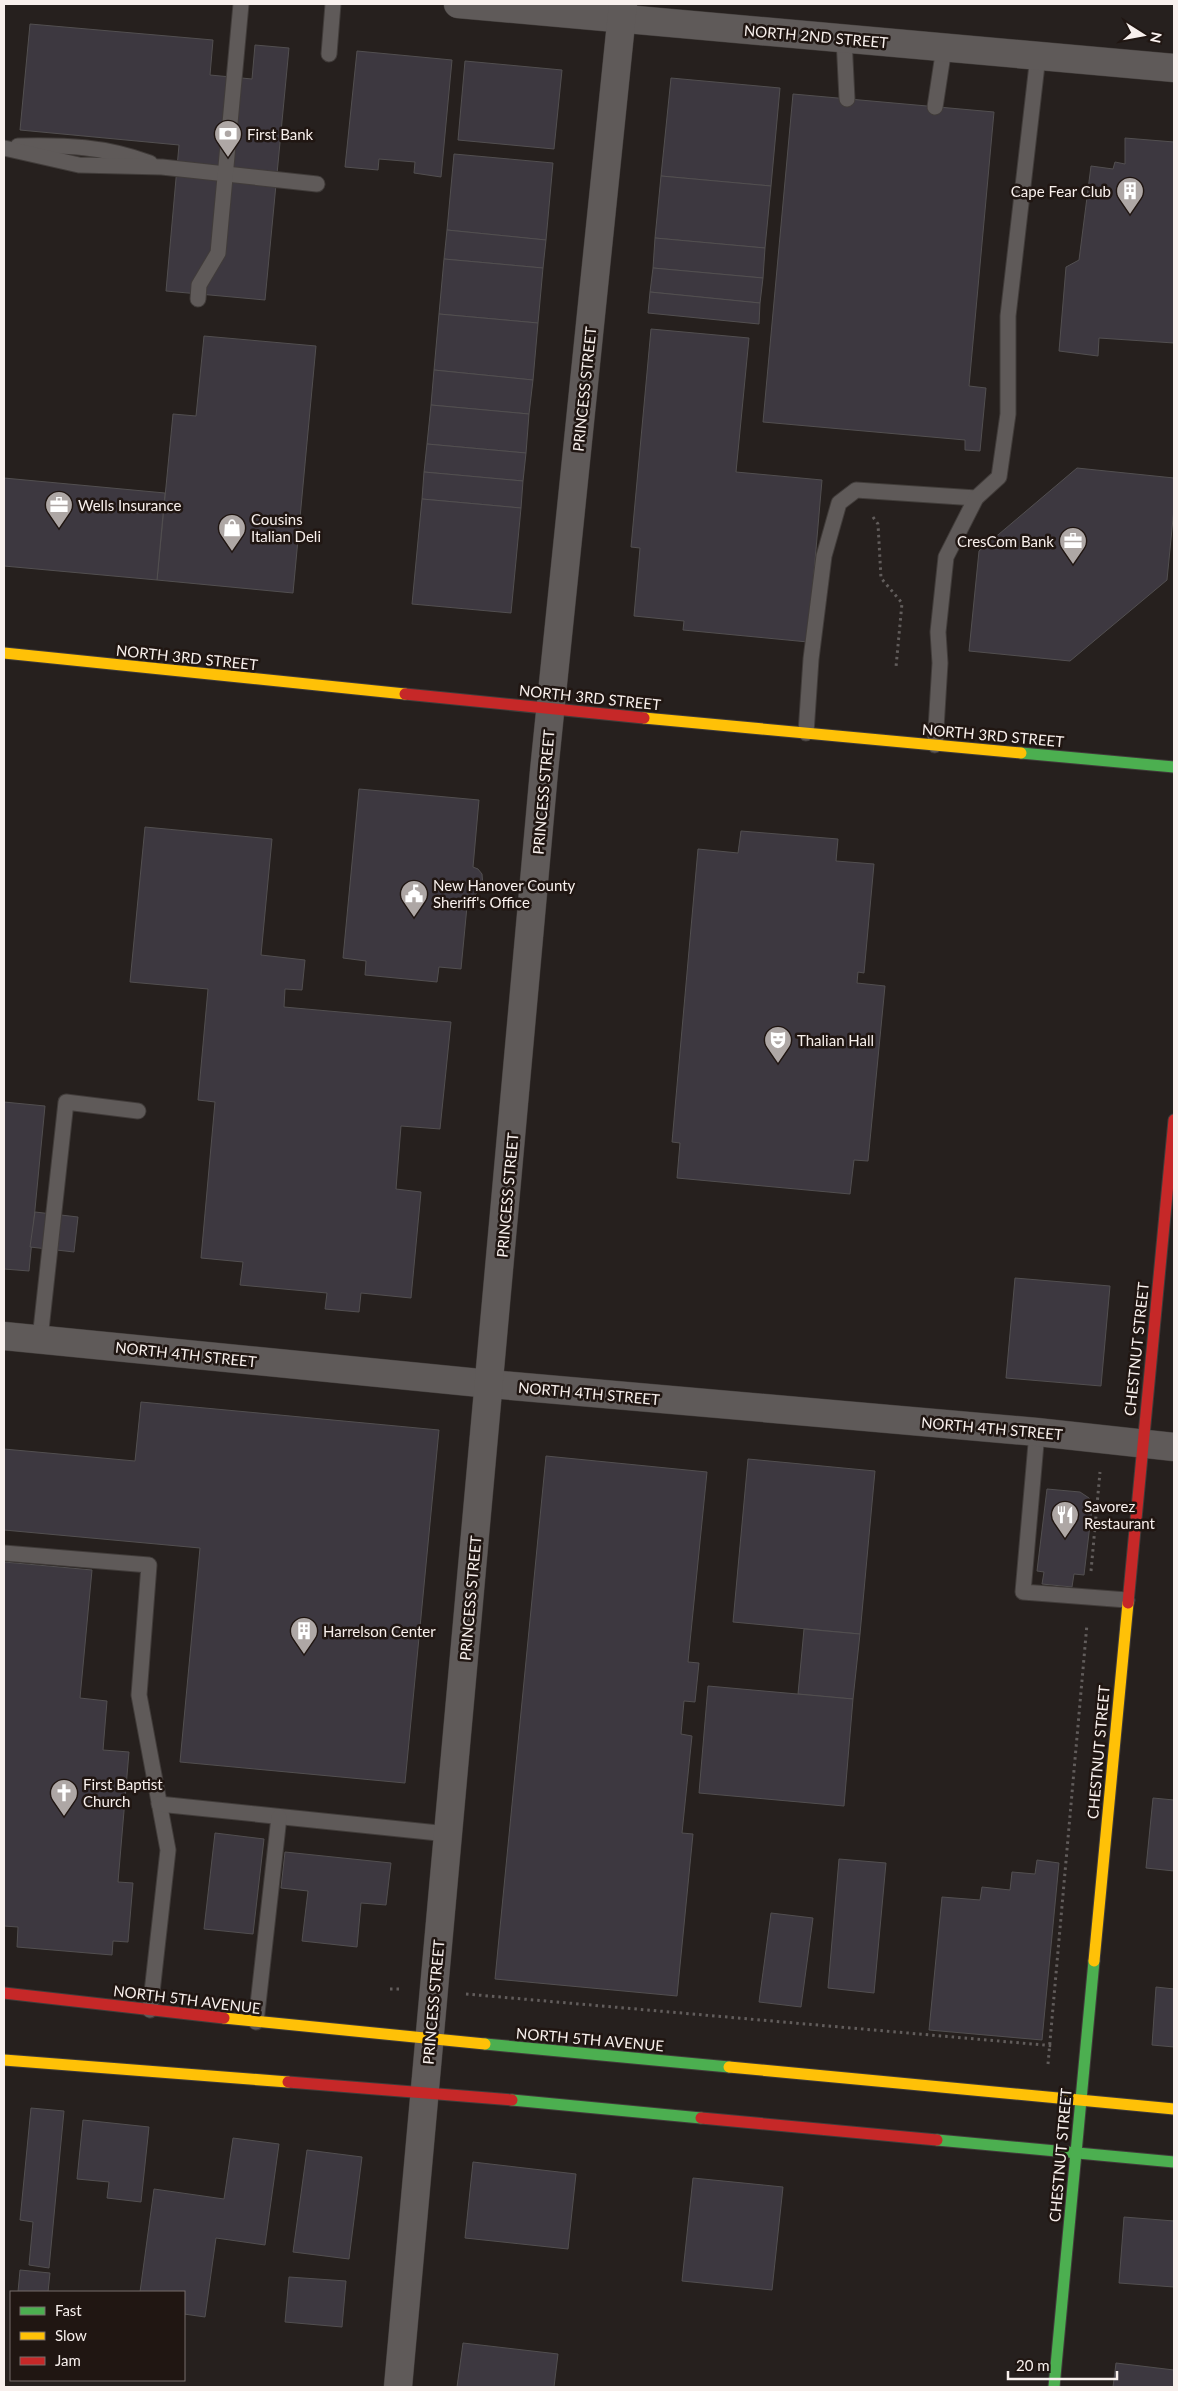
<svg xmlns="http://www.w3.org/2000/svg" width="1178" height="2391" viewBox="0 0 1178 2391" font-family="Lato,sans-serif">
  <rect width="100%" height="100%" fill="#26201e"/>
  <!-- building -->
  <g fill="#3d3840" stroke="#524f50">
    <polygon points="30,24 213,40 210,75 252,79 255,45 289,48 265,300 166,291 179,145 20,130"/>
    <polygon points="357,51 452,60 441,177 414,173 415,162 379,159 378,170 345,167"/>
    <polygon points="465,61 562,70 554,149 458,140"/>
    <polygon points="671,78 780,88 771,186 661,176"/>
    <polygon points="793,94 994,112 969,386 986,388 980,451 965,450 965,440 763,422"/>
    <polygon points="1125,138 1174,142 1174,343 1099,338 1098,356 1059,351 1066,267 1079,260 1091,166 1113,169 1115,162 1125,164"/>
    <polygon points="454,154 553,163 546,240 447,230"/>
    <polygon points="661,176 771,186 765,248 655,238"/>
    <polygon points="447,230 546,240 543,268 444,259"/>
    <polygon points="655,238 765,248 763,278 653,268"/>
    <polygon points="444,259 543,268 538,323 439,314"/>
    <polygon points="653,268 763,278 760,303 650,292"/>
    <polygon points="650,292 760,303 759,324 648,313"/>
    <polygon points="439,314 538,323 533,380 434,370"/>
    <polygon points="651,329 749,338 736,472 822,480 808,642 683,630 684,621 634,616 640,548 631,547"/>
    <polygon points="204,336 316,346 293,593 157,580 173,414 196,416"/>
    <polygon points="434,370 533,380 529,414 431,405"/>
    <polygon points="431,405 529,414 526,453 427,444"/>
    <polygon points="427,444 526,453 523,481 424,472"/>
    <polygon points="1077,468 1174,478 1174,508 1167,580 1070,661 969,651 979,551"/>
    <polygon points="424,472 523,481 521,508 422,499"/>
    <polygon points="4,478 165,493 157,580 4,566"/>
    <polygon points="422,499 521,508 511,613 412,604"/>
    <polygon points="359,789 479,800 473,867 478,869 482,874 483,887 475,895 468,896 461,969 439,967 437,982 365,975 366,961 343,958"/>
    <polygon points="145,827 272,839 261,955 305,960 302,990 285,989 284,1007 451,1022 440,1129 401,1126 396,1189 421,1192 411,1298 361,1293 359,1312 325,1309 327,1293 240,1285 243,1262 201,1258 215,1102 198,1100 208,989 130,982"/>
    <polygon points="741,831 838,839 836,861 874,864 864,973 858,972 857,983 885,986 868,1161 854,1160 850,1194 677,1178 680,1143 672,1142 698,849 738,853"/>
    <polygon points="4,1102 45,1106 29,1271 4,1269"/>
    <polygon points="35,1212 78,1217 74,1252 30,1247"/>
    <polygon points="1015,1278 1110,1286 1101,1386 1006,1378"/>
    <polygon points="141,1402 439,1430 405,1783 180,1762 200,1548 4,1530 4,1449 135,1461"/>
    <polygon points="546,1456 707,1472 688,1662 699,1663 695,1702 684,1701 681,1734 692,1736 682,1833 693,1834 677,1996 495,1979"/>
    <polygon points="748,1459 875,1471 860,1634 733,1622"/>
    <polygon points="1047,1489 1080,1492 1089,1498 1092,1508 1084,1575 1074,1574 1072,1587 1042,1584 1044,1572 1037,1571"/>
    <polygon points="4,1562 92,1570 80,1698 107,1701 103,1750 129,1752 118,1882 133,1883 128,1942 113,1941 112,1955 17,1947 18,1927 4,1926"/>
    <polygon points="804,1629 860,1634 853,1699 798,1694"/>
    <polygon points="708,1686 853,1699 844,1806 699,1793"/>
    <polygon points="1153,1798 1174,1800 1174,1871 1146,1868"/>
    <polygon points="215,1833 264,1839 253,1934 204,1929"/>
    <polygon points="285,1852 391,1863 386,1905 361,1903 357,1947 302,1941 308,1891 281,1888"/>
    <polygon points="839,1859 886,1863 874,1993 828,1988"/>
    <polygon points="1037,1860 1059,1863 1042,2040 929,2030 942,1897 980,1900 982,1887 1010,1890 1012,1872 1035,1874"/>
    <polygon points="771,1913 813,1918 801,2007 759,2002"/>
    <polygon points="1156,1987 1174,1989 1174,2047 1152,2045"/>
    <polygon points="31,2108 64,2111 49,2268 29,2265 33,2222 20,2220"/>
    <polygon points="83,2120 149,2127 141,2202 107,2198 109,2182 77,2179"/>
    <polygon points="233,2138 279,2144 265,2245 216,2238 205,2317 184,2314 184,2292 140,2292 154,2189 224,2199"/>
    <polygon points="307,2150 362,2157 349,2259 293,2252"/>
    <polygon points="473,2162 576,2174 568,2249 465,2238"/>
    <polygon points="693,2178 783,2187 772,2290 682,2281"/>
    <polygon points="1124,2217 1174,2221 1174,2287 1119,2283"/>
    <polygon points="20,2270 50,2273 48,2292 18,2292"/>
    <polygon points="289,2277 346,2281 342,2327 285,2322"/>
    <polygon points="463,2343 558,2354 554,2387 457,2387"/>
    <polygon points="1116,2363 1174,2370 1174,2387 1113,2387"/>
  </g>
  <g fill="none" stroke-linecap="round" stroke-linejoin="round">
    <defs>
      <g id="lane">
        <polyline points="844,39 847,99"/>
        <polyline points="329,54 333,4"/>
        <polyline points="935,107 944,48"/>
        <path d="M18 146C66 145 104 146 150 163"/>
        <polyline points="4,148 79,165 162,167 317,184"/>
        <polyline points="198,299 199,285 218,253 241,4"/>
        <polyline points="806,733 811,659 824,556 839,503 856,490 976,498"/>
        <polyline points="935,745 940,663 938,632 946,557 976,498 999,477 1008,414 1008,316 1038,56"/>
        <polyline points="40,1339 66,1102 138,1111"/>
        <polyline points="1037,1432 1023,1592 1127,1600"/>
        <polyline points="4,1553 149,1565 139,1695 168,1850 150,2010"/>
        <polyline points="159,1804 448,1834"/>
        <polyline points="256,2022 279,1817"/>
      </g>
      <g id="street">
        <polyline points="458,4 1174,68"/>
        <polyline points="4,1336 490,1384 1037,1432 1174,1447"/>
        <polyline points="398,2387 544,771 623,4"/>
      </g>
      <g id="fast">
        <polyline points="1021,753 1174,767"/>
        <polyline points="485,2044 729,2067"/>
        <polyline points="512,2100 701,2118"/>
        <polyline points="937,2140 1174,2162"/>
        <polyline points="1054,2387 1094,1961"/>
      </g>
      <g id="slow">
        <polyline points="4,653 405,694"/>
        <polyline points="644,718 1021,753"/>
        <polyline points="1094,1961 1128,1603"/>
        <polyline points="224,2018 485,2044"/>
        <polyline points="4,2060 288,2082"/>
        <polyline points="729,2067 1174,2109"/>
      </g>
      <g id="jam">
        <polyline points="405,694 644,718"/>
        <polyline points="1128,1603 1174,1120"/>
        <polyline points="4,1993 224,2018"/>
        <polyline points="288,2082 512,2100"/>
        <polyline points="701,2118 937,2140"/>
      </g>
    </defs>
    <!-- lane casing -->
    <use href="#lane" stroke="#413c3a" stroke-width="17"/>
    <!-- street casing -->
    <use href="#street" stroke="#413c3a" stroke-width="29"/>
    <!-- fast casing -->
    <use href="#fast" stroke="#413c3a" stroke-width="13"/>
    <!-- slow casing -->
    <use href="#slow" stroke="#413c3a" stroke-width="13"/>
    <!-- jam casing -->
    <use href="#jam" stroke="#413c3a" stroke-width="13"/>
    <!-- path -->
    <g stroke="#625d5c" stroke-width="3" stroke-dasharray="2.5 4" stroke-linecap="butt">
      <polyline points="873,517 878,524 881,578 902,603 896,667"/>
      <polyline points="1091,1571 1100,1472"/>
      <polyline points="390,1989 402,1989"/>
      <polyline points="466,1994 1055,2046"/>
      <polyline points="1048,2064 1087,1624"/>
    </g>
    <!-- lane -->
    <use href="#lane" stroke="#5f5a59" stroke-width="15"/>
    <!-- street -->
    <use href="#street" stroke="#5f5a59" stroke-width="28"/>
    <!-- fast -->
    <use href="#fast" stroke="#4caf50" stroke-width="11"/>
    <!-- slow -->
    <use href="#slow" stroke="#ffc107" stroke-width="11"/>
    <!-- jam -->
    <use href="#jam" stroke="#c62828" stroke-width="11"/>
  </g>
  <!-- icons -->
  <defs>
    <symbol id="bank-pin" viewBox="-11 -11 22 30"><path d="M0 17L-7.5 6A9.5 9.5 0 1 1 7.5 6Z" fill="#aea7a5" stroke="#201612"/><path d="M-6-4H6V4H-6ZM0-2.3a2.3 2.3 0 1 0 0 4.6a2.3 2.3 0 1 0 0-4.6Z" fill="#fff"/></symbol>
    <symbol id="building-pin" viewBox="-11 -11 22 30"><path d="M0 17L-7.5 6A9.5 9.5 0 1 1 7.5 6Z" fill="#aea7a5" stroke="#201612"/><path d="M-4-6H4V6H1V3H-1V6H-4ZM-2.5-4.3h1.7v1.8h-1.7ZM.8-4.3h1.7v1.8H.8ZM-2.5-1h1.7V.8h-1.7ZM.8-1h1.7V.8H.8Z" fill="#fff"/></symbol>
    <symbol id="office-pin" viewBox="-11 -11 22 30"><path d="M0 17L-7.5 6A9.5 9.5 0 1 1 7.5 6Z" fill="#aea7a5" stroke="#201612"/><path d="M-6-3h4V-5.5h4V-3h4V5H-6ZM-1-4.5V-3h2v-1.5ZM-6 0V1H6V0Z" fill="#fff"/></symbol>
    <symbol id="shop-pin" viewBox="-11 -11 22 30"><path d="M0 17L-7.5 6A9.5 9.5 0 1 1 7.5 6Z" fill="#aea7a5" stroke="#201612"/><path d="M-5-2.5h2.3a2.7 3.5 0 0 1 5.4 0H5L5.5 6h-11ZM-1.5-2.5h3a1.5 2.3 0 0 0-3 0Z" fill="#fff"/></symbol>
    <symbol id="civic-pin" viewBox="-11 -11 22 30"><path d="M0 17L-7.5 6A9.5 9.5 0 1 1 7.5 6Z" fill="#aea7a5" stroke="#201612"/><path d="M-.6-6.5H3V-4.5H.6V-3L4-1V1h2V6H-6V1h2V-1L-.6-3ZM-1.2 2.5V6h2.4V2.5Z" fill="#fff"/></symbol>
    <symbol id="theatre-pin" viewBox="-11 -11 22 30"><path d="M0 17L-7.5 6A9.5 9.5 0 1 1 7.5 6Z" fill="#aea7a5" stroke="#201612"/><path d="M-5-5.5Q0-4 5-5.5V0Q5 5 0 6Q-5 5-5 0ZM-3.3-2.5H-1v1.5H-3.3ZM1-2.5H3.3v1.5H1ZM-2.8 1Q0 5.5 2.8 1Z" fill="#fff"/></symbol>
    <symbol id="restaurant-pin" viewBox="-11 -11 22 30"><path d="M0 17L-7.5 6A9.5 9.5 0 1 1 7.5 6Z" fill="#aea7a5" stroke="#201612"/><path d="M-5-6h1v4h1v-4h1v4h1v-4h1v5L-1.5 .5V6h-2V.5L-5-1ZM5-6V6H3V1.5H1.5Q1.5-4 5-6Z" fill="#fff"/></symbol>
    <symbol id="church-pin" viewBox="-11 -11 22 30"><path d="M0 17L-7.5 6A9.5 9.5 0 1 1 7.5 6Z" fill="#aea7a5" stroke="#201612"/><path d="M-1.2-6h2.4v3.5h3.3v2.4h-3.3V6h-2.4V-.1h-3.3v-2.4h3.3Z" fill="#fff"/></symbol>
  </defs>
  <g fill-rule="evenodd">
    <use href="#bank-pin" x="212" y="118" width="32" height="43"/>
    <use href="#building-pin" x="1114" y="175" width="32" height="43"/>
    <use href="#office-pin" x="43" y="489" width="32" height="43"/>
    <use href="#shop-pin" x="216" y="512" width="32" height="43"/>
    <use href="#office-pin" x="1057" y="525" width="32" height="43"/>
    <use href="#civic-pin" x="398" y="878" width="32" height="43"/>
    <use href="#theatre-pin" x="762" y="1024" width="32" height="43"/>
    <use href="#restaurant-pin" x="1049" y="1499" width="32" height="43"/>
    <use href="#building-pin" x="288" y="1615" width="32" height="43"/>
    <use href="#church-pin" x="48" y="1777" width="32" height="43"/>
  </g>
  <g text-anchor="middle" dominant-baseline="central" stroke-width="5" stroke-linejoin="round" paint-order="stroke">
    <!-- street labels -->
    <g font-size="15" fill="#f8f0ed" stroke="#201612">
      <text transform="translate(816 36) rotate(5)">NORTH 2ND STREET</text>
      <text transform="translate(584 389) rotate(-84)">PRINCESS STREET</text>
      <text transform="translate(187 657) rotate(6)">NORTH 3RD STREET</text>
      <text transform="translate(590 697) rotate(6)">NORTH 3RD STREET</text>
      <text transform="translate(993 735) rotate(5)">NORTH 3RD STREET</text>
      <text transform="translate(543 792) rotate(-85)">PRINCESS STREET</text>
      <text transform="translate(507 1195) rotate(-85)">PRINCESS STREET</text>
      <text transform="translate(1136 1349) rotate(-84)">CHESTNUT STREET</text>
      <text transform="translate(186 1354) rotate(6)">NORTH 4TH STREET</text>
      <text transform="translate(589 1393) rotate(5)">NORTH 4TH STREET</text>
      <text transform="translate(992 1428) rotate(5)">NORTH 4TH STREET</text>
      <text transform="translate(470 1598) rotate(-85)">PRINCESS STREET</text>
      <text transform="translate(1098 1752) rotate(-85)">CHESTNUT STREET</text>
      <text transform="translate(187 1999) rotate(7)">NORTH 5TH AVENUE</text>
      <text transform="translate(433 2002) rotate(-85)">PRINCESS STREET</text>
      <text transform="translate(590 2039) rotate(5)">NORTH 5TH AVENUE</text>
      <text transform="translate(1060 2155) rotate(-85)">CHESTNUT STREET</text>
    </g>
    <!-- poi labels -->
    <g font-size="15" fill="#f8f0ed" stroke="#201612" text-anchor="start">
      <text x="247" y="134">First Bank</text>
      <text x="1111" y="191" text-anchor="end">Cape Fear Club</text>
      <text x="78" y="505">Wells Insurance</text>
      <text x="251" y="519">Cousins<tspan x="251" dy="17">Italian Deli</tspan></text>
      <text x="1054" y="541" text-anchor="end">CresCom Bank</text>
      <text x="433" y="885">New Hanover County<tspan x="433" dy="17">Sheriff's Office</tspan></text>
      <text x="797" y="1040">Thalian Hall</text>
      <text x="1084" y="1506">Savorez<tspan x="1084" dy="17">Restaurant</tspan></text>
      <text x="323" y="1631">Harrelson Center</text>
      <text x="83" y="1784">First Baptist<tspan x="83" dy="17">Church</tspan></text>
    </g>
  </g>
  <!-- border -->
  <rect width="1178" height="2391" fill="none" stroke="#f8f0ed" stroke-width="10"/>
  <!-- legend -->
  <rect x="10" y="2291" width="175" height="90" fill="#201612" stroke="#766d6a"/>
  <rect x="20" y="2307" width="25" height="8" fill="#4caf50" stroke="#766d6a"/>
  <text x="55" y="2316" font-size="15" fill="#f8f0ed">Fast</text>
  <rect x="20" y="2332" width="25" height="8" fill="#ffc107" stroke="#766d6a"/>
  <text x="55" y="2341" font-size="15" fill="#f8f0ed">Slow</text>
  <rect x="20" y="2357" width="25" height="8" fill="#c62828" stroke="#766d6a"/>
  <text x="55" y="2366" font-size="15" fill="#f8f0ed">Jam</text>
  <!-- north arrow -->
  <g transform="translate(1143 35) rotate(101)" stroke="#201612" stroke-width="4" paint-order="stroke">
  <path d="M0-4L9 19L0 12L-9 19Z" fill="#f8f0ed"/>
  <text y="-8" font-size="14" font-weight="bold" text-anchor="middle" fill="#f8f0ed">N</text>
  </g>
  <!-- scale -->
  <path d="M1008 2371v8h109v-8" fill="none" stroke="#f8f0ed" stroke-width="2.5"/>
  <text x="1016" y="2371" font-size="15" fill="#f8f0ed" stroke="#201612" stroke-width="4" paint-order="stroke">20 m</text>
</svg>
